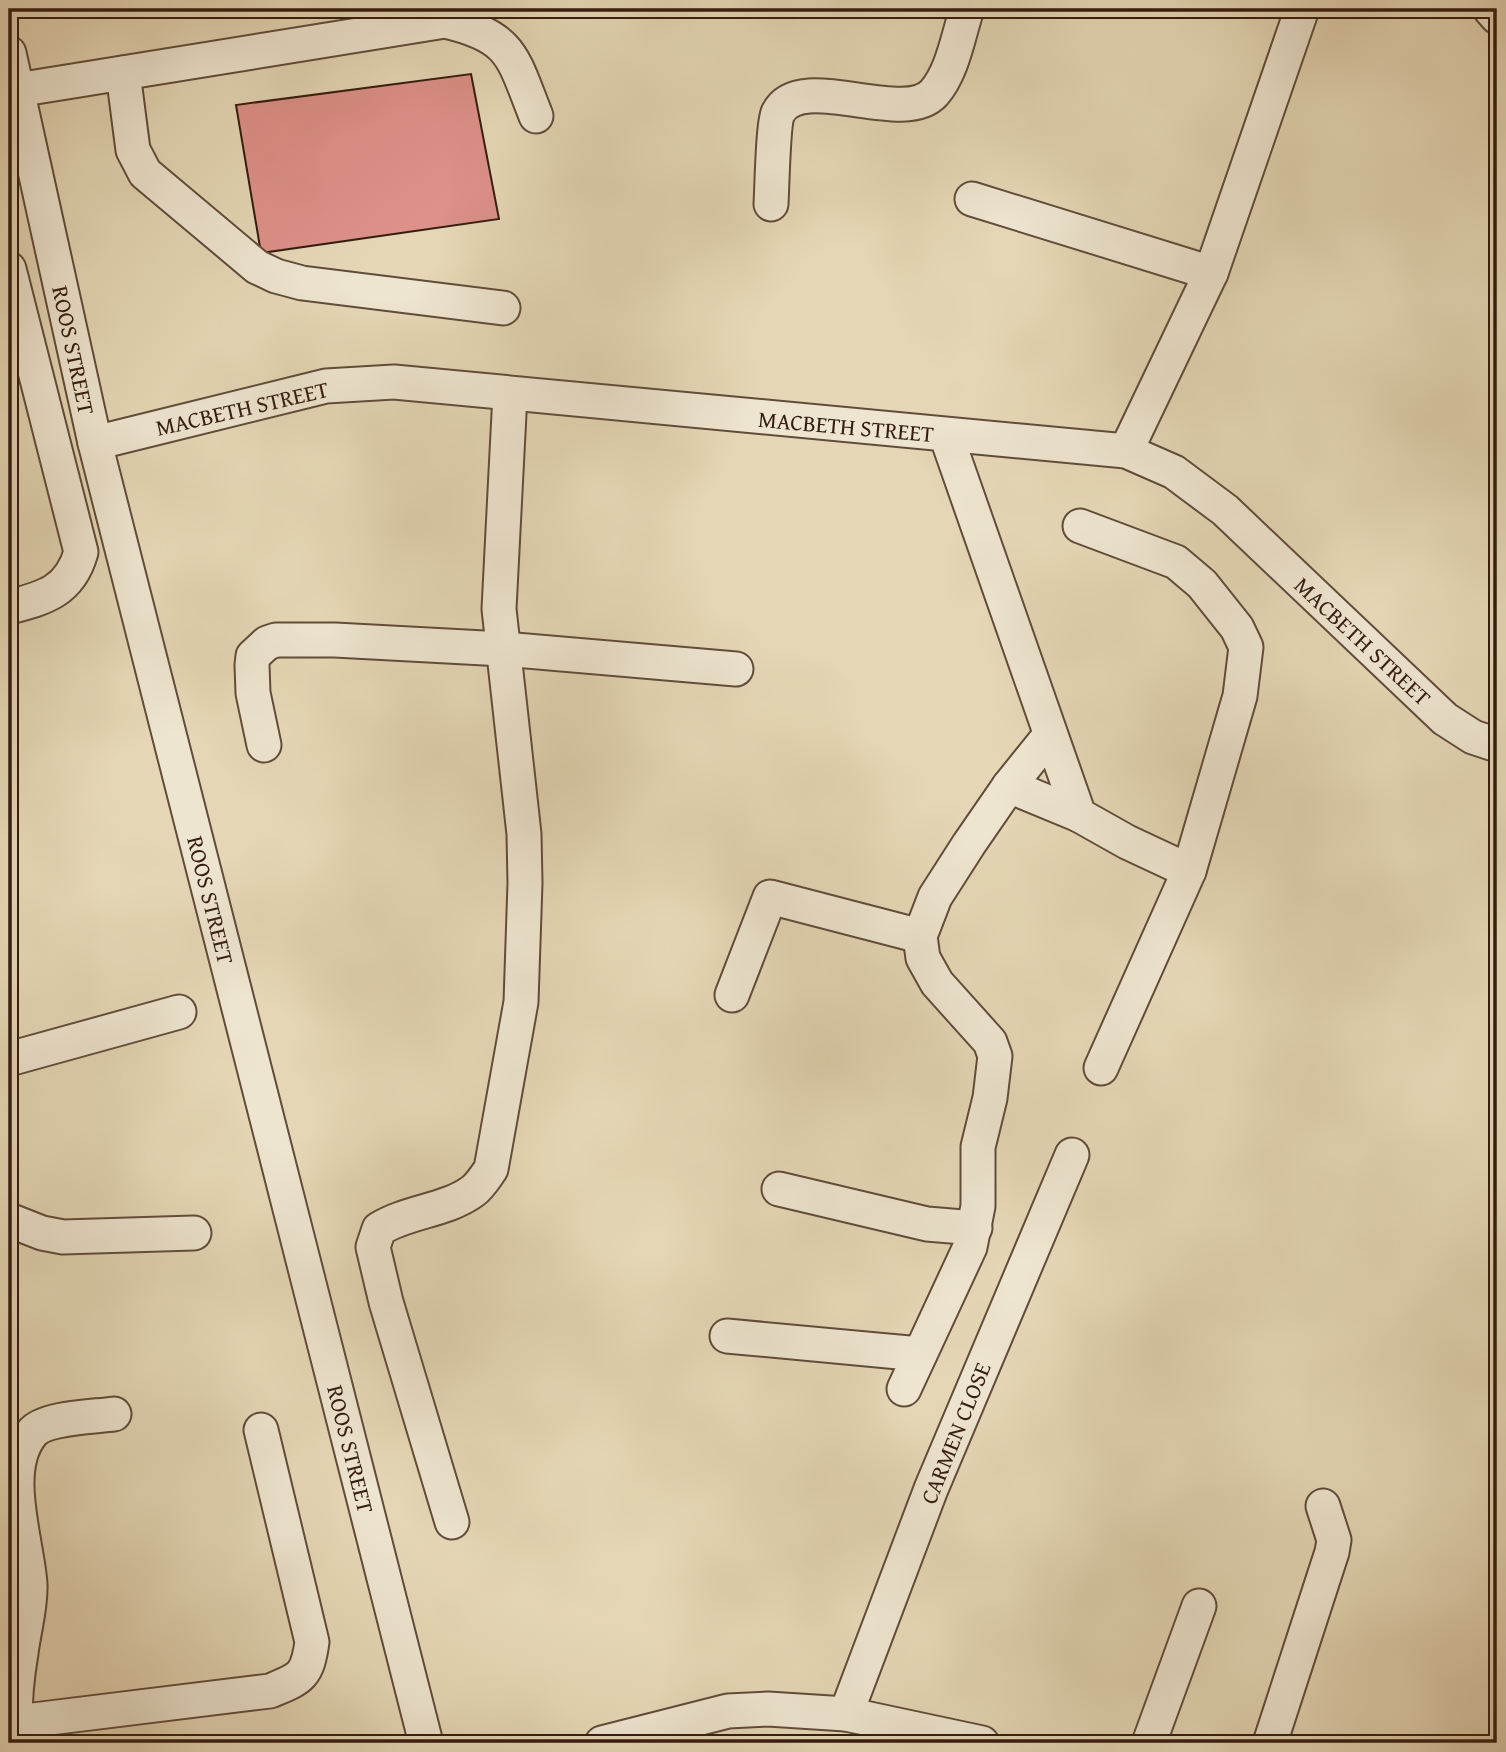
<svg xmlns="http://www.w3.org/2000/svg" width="1506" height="1752" viewBox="0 0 1506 1752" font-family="'Gentium Book Plus',serif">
  <rect width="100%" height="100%" fill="#e5d7b6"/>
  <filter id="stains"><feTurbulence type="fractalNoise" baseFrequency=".00286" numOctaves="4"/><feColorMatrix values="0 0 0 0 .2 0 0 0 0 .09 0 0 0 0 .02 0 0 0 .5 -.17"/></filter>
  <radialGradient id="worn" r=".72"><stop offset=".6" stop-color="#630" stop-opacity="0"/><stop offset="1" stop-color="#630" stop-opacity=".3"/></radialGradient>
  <!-- building -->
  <polygon fill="#dd9189" stroke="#351d10" stroke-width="2" points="471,74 499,219 261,253 236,105"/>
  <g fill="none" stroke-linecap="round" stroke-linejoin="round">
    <defs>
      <g id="minor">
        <polyline points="1490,9 1497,17"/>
        <polyline points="9,53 95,443 426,1743"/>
        <polyline points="123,73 133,150 145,173 257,267 276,276 302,283 503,308"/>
        <path d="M17 90 445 21C513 37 512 56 536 116"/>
        <polyline points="972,199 1211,273"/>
        <path d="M771 204C772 187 773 124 778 113 800 69 903 127 934 93 953 71 958 36 967 9"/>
        <path d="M9 269 81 552C70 591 45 598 9 607"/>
        <polyline points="946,435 1079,815 1127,842 1189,871"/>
        <polyline points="95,443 326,386 394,382 1126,451 1174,472 1225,510 1445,719 1473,737 1497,745"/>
        <polyline points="1126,451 1211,273 1302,9"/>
        <polyline points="1080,526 1176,562 1202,584 1237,628 1246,647 1240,696 1189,871 1101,1068"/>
        <polyline points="264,745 253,693 252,665 253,656 267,643 276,640 335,640 503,649 736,669"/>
        <polyline points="1009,786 1079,815"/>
        <polyline points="732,995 770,897 920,936"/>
        <polyline points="9,1059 179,1012"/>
        <polyline points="779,1189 927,1224 975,1228"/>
        <polyline points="9,1220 42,1233 63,1237 194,1233"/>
        <polyline points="727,1336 920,1354"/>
        <polyline points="904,1389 970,1247 978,1206 978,1147 990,1098 995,1056 990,1042 937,983 923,958 920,936 935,897 969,844 1009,786 1050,735"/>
        <path d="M452 1522 386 1302 373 1247 379 1229C408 1211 446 1211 473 1191 480 1186 486 1176 491 1169L521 1002 525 883 524 834 499 609 510 394"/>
        <polyline points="846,1714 931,1489 1072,1155"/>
        <path d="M9 1723 270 1691C301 1678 307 1677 312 1642L261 1430"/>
        <path d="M15 1743C14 1713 16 1682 21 1653 24 1629 31 1607 30 1584 27 1540 1 1470 32 1433 45 1417 94 1417 114 1414"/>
        <polyline points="602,1743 728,1711 768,1709 846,1714 982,1743"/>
        <polyline points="1149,1743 1199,1606"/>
        <polyline points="1270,1743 1332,1552 1334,1540 1323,1506"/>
      </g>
    </defs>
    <!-- minor casing -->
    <use href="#minor" stroke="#614c3a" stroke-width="37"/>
    <!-- minor -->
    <use href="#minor" stroke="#eee5d0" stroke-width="33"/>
  </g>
  <g text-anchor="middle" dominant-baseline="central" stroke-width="5" stroke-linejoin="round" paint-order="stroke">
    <!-- street labels -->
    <g font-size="23" fill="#351d10" stroke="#eee5d0">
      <text transform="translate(74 350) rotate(78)">ROOS STREET</text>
      <text transform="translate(242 408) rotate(-13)">MACBETH STREET</text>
      <text transform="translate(846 426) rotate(5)">MACBETH STREET</text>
      <text transform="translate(1363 641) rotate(43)">MACBETH STREET</text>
      <text transform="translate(211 900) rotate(76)">ROOS STREET</text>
      <text transform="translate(955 1433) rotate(-68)">CARMEN CLOSE</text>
      <text transform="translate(351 1449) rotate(76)">ROOS STREET</text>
    </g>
  </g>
  <!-- margin -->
  <rect width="1506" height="1752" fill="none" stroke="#e5d7b6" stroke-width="35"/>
  <rect x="10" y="10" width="1485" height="1731" fill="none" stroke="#351d10" stroke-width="3.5"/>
  <rect x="18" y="18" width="1471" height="1717" fill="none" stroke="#351d10" stroke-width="2"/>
  <rect width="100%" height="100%" filter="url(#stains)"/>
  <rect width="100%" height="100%" fill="url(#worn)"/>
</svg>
